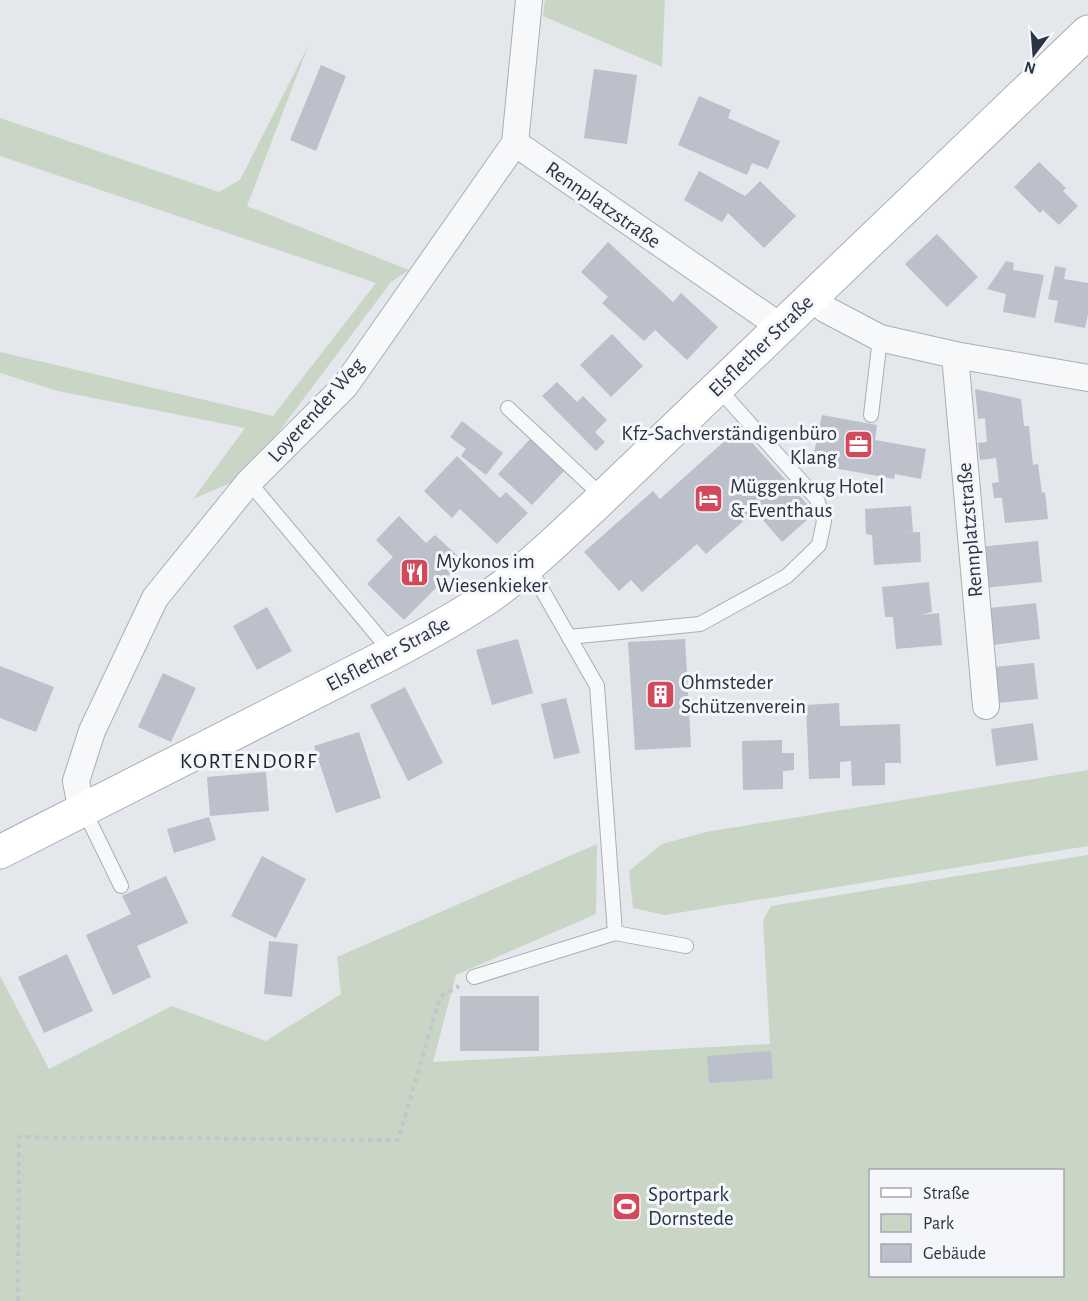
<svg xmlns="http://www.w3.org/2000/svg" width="1088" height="1301" viewBox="0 0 1088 1301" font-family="'Alegreya Sans',sans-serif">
  <rect width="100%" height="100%" fill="#e4e7ec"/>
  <!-- green -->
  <g fill="#c9d6c5" fill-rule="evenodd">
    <polygon points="545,0 665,0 662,67 543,16"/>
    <polygon points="309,44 247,206 409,270 391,282 245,477 193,499 245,428 58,391 0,373 0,352 273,416 376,283 0,156 0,118 219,192 240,180"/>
    <polygon points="1088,770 1088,846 665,915 633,908 629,871 662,844 706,832"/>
    <path d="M597 844 596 914 456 975 433 1062 770 1044 763 920 771 906 1088 855V1301H0V976L49 1069 172 1006 266 1041 341 994 337 957ZM870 1170H1062V1276H870Z"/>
  </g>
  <!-- building -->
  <g fill="#bbc0ca">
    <polygon points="321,65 346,76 316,151 290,140"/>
    <polygon points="594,69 637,75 627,144 584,138"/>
    <polygon points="699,96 731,110 728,118 780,141 768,169 752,163 747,175 678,145"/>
    <polygon points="1039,162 1066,188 1063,191 1078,206 1059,225 1043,210 1040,213 1014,187"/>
    <polygon points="699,171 745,196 760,181 796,216 764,248 728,213 722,222 684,200"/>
    <polygon points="937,234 978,277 947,307 905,264"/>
    <polygon points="608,242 673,302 681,293 718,327 687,360 655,330 644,341 602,303 608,297 581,272"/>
    <polygon points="1006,261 1014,263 1013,270 1044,275 1035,318 1003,312 1006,294 987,289"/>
    <polygon points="1055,266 1066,268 1064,279 1088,283 1088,314 1085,328 1054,322 1058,301 1048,299"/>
    <polygon points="612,334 643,366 611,397 580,365"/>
    <polygon points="557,382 577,402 583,396 607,420 595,432 605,442 596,451 542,396"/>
    <polygon points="975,389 1021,399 1024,426 1029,426 1033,465 1038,464 1042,493 1045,492 1048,519 1005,523 1002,498 994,498 992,483 999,482 996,458 980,460 978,443 987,442 985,418 978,419"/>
    <polygon points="822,415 877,425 875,440 926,449 921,479 895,474 894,479 834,468 836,456 814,453"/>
    <polygon points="462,421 503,453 486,475 461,456 466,449 450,437"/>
    <polygon points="739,428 815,513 782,542 755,511 706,554 697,544 642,592 631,580 619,591 584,552 653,491 660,499"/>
    <polygon points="532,437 566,469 532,505 498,474"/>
    <polygon points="457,456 500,498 506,492 528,513 497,544 460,509 452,518 424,491"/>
    <polygon points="911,506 913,532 901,533 920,532 921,562 874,565 872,535 866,534 865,509"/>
    <polygon points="399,516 426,543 435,535 463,561 404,620 367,584 393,557 376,540"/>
    <polygon points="1038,541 1042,582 983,588 979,547"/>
    <polygon points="929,582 932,612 920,615 939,613 942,645 896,649 893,617 885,617 882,587"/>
    <polygon points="1036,603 1040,639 993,645 989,608"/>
    <polygon points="267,607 292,651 257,670 233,626"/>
    <polygon points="518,639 533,693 492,705 476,650"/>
    <polygon points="685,639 691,747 635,750 628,642"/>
    <polygon points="1034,663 1038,699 997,703 993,667"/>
    <polygon points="0,666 54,687 36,732 0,718"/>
    <polygon points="163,673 196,688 171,742 138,727"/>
    <polygon points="405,687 443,763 408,781 370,705"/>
    <polygon points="566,698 580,753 554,759 541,704"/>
    <polygon points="839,703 840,726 900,724 901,763 885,763 885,785 852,786 851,761 840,762 840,778 809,779 806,705"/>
    <polygon points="1033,723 1038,760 996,766 991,729"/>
    <polygon points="359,732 381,798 336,813 314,746"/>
    <polygon points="782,740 782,753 794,753 794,770 783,771 783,789 743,790 742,741"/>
    <polygon points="266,772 269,811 210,816 207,777"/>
    <polygon points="209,817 216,840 174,853 167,829"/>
    <polygon points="262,856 306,879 276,938 231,916"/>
    <polygon points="166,876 188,923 137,946 151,977 113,995 86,935 131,914 122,896"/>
    <polygon points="269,941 298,944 292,997 264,994"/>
    <polygon points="67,954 93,1011 44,1033 18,977"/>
    <rect x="460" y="996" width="79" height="55"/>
    <polygon points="771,1051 773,1079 709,1083 707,1056"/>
  </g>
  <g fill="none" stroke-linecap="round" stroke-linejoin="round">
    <defs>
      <g id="lane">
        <polyline points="508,408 603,497"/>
        <polyline points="871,415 880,338"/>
        <polyline points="249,482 392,653"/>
        <polyline points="526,567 537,581 597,686 615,933"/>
        <polyline points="569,637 700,624 787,576 819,545 824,521 817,499 718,388"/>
        <polyline points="84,810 121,886"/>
        <polyline points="474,977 615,933 686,946"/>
      </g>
      <g id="street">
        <polyline points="515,143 781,327"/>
        <polyline points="812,296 825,309 880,338 955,355 1088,378"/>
        <polyline points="955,355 986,706"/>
        <polyline points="84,810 79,797 76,781 92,731 155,598 249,482 345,386 515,143 529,0"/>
      </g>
      <path id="secondary" d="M0 852 392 653C424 636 457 618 487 598 526 571 560 537 595 505L1088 32"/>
    </defs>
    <!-- lane casing -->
    <use href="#lane" stroke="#a9aeb7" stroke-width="16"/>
    <!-- street casing -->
    <use href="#street" stroke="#a9aeb7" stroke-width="28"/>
    <!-- secondary casing -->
    <use href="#secondary" stroke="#a9aeb7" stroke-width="35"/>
    <!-- path -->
    <polyline stroke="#c2c5cb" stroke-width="4" stroke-dasharray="4.5 4.5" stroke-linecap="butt" points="18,1301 19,1137 398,1140 440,997 459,986"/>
    <!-- lane -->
    <use href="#lane" stroke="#f7f8fa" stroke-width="14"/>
    <!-- street -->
    <use href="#street" stroke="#f7f8fa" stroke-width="26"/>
    <!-- secondary -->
    <use href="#secondary" stroke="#fff" stroke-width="33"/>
  </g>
  <!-- icons -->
  <defs>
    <symbol id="office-square" viewBox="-11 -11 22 22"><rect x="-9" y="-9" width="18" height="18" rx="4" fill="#d1495b" stroke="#f4f6f9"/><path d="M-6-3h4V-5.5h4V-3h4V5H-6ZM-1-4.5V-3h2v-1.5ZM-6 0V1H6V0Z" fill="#fff"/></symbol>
    <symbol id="hotel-square" viewBox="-11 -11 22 22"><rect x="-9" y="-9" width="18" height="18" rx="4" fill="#d1495b" stroke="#f4f6f9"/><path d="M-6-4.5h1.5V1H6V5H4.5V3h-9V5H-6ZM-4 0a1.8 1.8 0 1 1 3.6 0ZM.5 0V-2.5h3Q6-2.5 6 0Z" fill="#fff"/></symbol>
    <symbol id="restaurant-square" viewBox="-11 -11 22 22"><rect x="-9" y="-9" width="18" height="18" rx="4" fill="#d1495b" stroke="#f4f6f9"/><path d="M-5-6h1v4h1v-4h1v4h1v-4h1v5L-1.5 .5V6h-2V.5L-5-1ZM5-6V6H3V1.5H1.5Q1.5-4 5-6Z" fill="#fff"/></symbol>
    <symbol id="building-square" viewBox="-11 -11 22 22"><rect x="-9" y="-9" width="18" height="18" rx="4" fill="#d1495b" stroke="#f4f6f9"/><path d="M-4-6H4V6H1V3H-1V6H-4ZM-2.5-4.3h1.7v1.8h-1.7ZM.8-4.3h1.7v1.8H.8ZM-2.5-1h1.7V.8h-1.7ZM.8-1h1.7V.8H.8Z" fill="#fff"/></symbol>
    <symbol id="stadium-square" viewBox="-11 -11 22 22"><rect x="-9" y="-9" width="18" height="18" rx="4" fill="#d1495b" stroke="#f4f6f9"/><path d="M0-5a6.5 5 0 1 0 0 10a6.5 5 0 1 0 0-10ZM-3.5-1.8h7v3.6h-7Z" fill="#fff"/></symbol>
  </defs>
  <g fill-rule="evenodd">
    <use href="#office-square" x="842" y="428" width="33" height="33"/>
    <use href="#hotel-square" x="692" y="482" width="33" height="33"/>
    <use href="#restaurant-square" x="398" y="556" width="33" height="33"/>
    <use href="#building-square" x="644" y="678" width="33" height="33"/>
    <use href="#stadium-square" x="610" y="1190" width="33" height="33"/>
  </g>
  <g text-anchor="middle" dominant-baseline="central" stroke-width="6" stroke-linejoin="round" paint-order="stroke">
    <!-- street labels -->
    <g font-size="21" fill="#2b3445" stroke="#f4f6f9">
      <text transform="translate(603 205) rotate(35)">Rennplatzstraße</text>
      <text transform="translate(761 346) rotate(-44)">Elsflether Straße</text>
      <text transform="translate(316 410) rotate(-48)">Loyerender Weg</text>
      <text transform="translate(970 530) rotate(-95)">Rennplatzstraße</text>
      <text transform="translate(388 654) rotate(-28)">Elsflether Straße</text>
    </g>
    <!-- poi labels -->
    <g font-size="21" fill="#2b3445" stroke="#f4f6f9" text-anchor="start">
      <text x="837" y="433" text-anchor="end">Kfz-Sachverständigenbüro<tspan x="837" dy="24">Klang</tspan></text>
      <text x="730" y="486">Müggenkrug Hotel<tspan x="730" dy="24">&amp; Eventhaus</tspan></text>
      <text x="436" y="561">Mykonos im<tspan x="436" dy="24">Wiesenkieker</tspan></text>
      <text x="681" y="682">Ohmsteder<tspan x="681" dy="24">Schützenverein</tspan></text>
      <text x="648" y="1194">Sportpark<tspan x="648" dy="24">Dornstede</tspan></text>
    </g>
    <!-- neighbourhood labels -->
    <g font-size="22" letter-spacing="1.5" fill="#1d2536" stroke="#f4f6f9">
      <text x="249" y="761">KORTENDORF</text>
    </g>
  </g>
  <!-- legend -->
  <rect x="869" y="1169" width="195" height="108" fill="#f4f6f9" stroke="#a4a8b1" stroke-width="1.5"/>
  <rect x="881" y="1188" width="30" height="9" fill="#ffffff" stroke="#a4a8b1" stroke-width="1.5"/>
  <text x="923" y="1199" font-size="18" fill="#2b3445">Straße</text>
  <rect x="881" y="1214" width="30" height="18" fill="#c9d6c5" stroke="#a4a8b1" stroke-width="1.5"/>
  <text x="923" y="1229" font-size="18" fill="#2b3445">Park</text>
  <rect x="881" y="1244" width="30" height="18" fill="#bbc0ca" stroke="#a4a8b1" stroke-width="1.5"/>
  <text x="923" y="1259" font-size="18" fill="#2b3445">Gebäude</text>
  <!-- north arrow -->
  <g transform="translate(1034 54) rotate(196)" stroke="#f4f6f9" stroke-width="4.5" paint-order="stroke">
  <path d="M0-4.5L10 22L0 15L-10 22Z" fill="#2b3445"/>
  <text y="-9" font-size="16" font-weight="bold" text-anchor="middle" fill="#2b3445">N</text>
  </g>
</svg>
